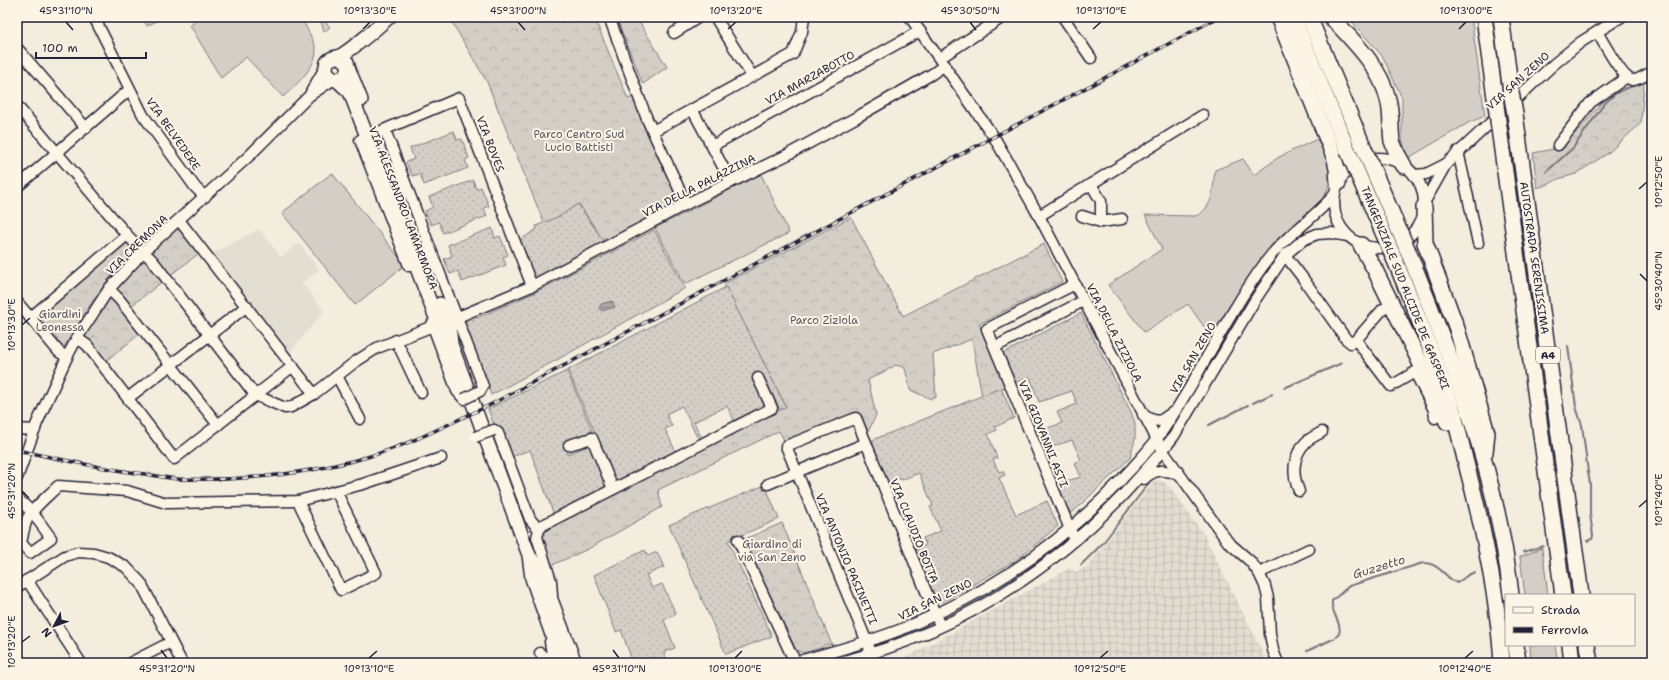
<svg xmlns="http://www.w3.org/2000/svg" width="1669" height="680" viewBox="0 0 1669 680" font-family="'Shantell Sans',sans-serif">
  <defs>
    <pattern id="industrial-grid" width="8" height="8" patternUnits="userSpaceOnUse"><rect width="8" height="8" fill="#e3ded2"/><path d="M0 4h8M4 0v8" fill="none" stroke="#c2beb5"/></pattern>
    <pattern id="forest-crowns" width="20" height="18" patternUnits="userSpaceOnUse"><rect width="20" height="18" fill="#d4cfc6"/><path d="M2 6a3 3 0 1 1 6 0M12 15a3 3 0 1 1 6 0" fill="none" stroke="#b6b1ab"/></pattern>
    <pattern id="garden-dots" width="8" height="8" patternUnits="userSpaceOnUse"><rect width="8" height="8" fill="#d4cfc6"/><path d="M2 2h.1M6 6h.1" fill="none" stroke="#b6b1ab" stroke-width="1.8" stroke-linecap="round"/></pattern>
    <pattern id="water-rules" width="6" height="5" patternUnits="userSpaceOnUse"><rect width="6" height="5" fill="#aca7a6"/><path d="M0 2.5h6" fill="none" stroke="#8c8888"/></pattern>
  </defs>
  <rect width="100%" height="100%" fill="#f3edde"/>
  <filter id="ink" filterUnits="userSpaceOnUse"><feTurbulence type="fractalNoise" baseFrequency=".025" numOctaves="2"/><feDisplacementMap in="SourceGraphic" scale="8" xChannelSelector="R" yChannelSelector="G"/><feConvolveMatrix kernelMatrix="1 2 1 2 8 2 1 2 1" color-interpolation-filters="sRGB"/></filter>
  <g filter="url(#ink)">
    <!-- built -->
    <polygon fill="#e3ded2" points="259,229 281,257 299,243 319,270 302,283 324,311 290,352 213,253"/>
    <!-- industrial -->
    <polygon fill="url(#industrial-grid)" points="1161,480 1171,488 1204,535 1268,663 889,663 911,655 1070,568 1076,572 1088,566 1154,481"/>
    <!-- grass -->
    <g fill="#d4cfc6" stroke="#7b7880">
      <polygon points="142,17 164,17 147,26"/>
      <path d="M203 17H301C304 24 317 45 316 52 315 68 294 87 283 97L246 57 221 78 190 25Z"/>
      <polygon points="320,17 321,17 330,27 324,32"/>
      <polygon points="1348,17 1471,17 1485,116 1470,122 1408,158 1402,140 1402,98 1383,57"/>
      <path d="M1317 139C1324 153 1334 168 1329 184 1322 210 1297 220 1280 237 1274 243 1268 251 1262 258 1243 282 1228 311 1212 338L1188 304 1144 332 1108 285 1162 249 1145 215 1196 216C1215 206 1212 190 1215 170L1243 159 1254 175 1279 157Z"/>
      <polygon points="332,173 405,265 355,305 282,213"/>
      <polygon points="761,174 789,233 685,284 655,228"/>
      <polygon points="1542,548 1548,595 1525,595 1520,557"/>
      <polygon points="1530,645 1555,645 1558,663 1531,663"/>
    </g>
    <!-- forest -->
    <g fill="url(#forest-crowns)" stroke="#7b7880">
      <polygon points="449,17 594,17 628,99 633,97 678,202 605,243 579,204 560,217 544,223 487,82"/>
      <polygon points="616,17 636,17 667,67 643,84"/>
      <polygon points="1644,83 1641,123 1608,153 1576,174 1558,179 1549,184 1537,188 1533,153 1554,149 1577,132 1603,101 1617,92"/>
      <polygon points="851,217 903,316 1044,244 1062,282 979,324 1005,387 982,397 972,339 933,354 936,397 931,399 910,390 905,368 896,365 868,380 876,415 867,434 857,412 785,442 779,431 658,490 662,507 588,549 552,565 541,535 546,527 786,407 724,284"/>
      <polygon points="179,225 201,252 169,276 151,251"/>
      <path d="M125 240 133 250C105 280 84 313 63 349H62L36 318Z"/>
      <polygon points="144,258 146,258 163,281 130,307 117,289"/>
      <polygon points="112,296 141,333 103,363 83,337"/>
      <polygon points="782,523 832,645 829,644 824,645 821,648 803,653 796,650 745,541 747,538"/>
    </g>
    <!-- garden -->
    <g fill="url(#garden-dots)" stroke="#7b7880">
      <polygon points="454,131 457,140 462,139 469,158 465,160 468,168 424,185 420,174 412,176 406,162 414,159 410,148"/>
      <polygon points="473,180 476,189 481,187 489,206 484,208 487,216 443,233 439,222 431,225 425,211 433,207 429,197"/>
      <polygon points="578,204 605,243 535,280 519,241 537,229 536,226 560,216"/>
      <polygon points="492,228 495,238 500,236 508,255 503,257 506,265 462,282 458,271 450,274 444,259 452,256 448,245"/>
      <polygon points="654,230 685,288 562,357 491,395 465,323 534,293"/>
      <polygon points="726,287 786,407 780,410 762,374 754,379 766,404 764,410 736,424 727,406 694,422 704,443 701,445 682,406 666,414 672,426 665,429 676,452 616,482 568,370"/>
      <polygon points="1081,313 1131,412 1135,423 1135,439 1130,458 1072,513 1064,508 1055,484 1081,477 1075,463 1081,460 1072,440 1040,451 1033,433 1062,423 1057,412 1077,404 1072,391 1039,402 1030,377 1013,383 1002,354"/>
      <polygon points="567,371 592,431 565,442 568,454 591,445 609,488 554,515 530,450 511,457 500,427 494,425 488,409"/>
      <polygon points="1001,388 1014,418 995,427 997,430 988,434 997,458 993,460 999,472 1003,471 1005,475 999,478 1016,515 1047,501 1058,526 1015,561 942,602 933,596 914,551 926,545 923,538 941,531 930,507 933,506 919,473 901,480 900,478 887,484 870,441"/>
      <polygon points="765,485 779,519 728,541 772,636 726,654 669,525"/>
      <polygon points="645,550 648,556 657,552 664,567 646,575 652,588 662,584 676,614 664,620 675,648 664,652 667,663 657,663 654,657 638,663 633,663 621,630 616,632 594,575"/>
    </g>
    <!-- water -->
    <polygon fill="url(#water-rules)" stroke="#75727b" points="612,301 615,307 602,311 599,308 601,304"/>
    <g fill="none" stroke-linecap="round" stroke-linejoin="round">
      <!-- stream -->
      <g stroke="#75727b" stroke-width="2">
        <polyline points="1546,172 1573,148 1604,104 1615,94 1624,89 1652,79"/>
        <polyline points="1568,346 1576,407 1582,425 1588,472 1590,484 1590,514 1593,536 1592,539 1587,541"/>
        <polyline points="1284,388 1342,363"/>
        <polyline points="1253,403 1272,394"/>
        <polyline points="1209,425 1248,405"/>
        <polyline points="1523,552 1543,546"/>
        <polyline points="1081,565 1103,543 1149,483"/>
        <path d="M1307 651 1333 639 1339 634C1343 624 1330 612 1332 601L1349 586 1423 563C1440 563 1444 577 1457 583L1468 575 1475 572"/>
      </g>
      <defs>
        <g id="minor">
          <polyline points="94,17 143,115 195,187 205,197"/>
          <polyline points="609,17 647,119 686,204"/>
          <polyline points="715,17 752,76"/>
          <polyline points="910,17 994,137 1039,216 1163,451 1228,542 1250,561 1259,573 1265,586 1268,598 1270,634 1273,650 1278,663"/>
          <polyline points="1063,17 1091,58"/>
          <path d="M1597 32C1603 41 1622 78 1632 80 1637 81 1647 74 1652 72"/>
          <polyline points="674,33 699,17"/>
          <polyline points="17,48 86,128"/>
          <polyline points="940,58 1003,17"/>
          <polyline points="311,92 326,66"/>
          <polyline points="17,106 127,235 153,261 255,395 285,408 291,407 314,394 355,362 377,348 433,326"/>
          <polyline points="692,109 731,182"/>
          <polyline points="385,130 483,386 480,391"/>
          <polyline points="653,131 793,54 802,32 804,17"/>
          <polyline points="374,134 459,98 532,286"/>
          <polyline points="366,137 360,140 409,266"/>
          <polyline points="1558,145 1590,103 1627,77"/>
          <polyline points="712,146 920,31"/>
          <polyline points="1458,151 1478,243"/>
          <circle cx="1379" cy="203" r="45"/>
          <polyline points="1414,175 1426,174 1446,164 1554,64 1581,42 1621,17"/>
          <polyline points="1091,184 1101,201 1101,222"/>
          <polyline points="17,187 129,90"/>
          <polyline points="1424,203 1446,164"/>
          <polyline points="1039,216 1203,115"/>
          <polyline points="1082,216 1101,222 1122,219"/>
          <polyline points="179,220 314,394"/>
          <polyline points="1285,255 1302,277 1346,339 1351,343 1356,340"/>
          <polyline points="109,289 119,299 218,425"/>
          <polyline points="17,302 59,352 67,357"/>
          <polyline points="1383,309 1356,340 1391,386 1415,372 1434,410 1435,418"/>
          <polyline points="458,317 532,286 686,204 787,155 857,117 932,74 945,65"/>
          <polyline points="30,318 127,235"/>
          <polyline points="432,324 457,391 464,399"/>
          <polyline points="77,338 87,345 174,459 293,366"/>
          <polyline points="396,340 421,393"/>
          <polyline points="995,347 1083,301"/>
          <polyline points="337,376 360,419"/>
          <polyline points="128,398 247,306"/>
          <polyline points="1143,415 1153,420 1160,421 1173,412"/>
          <polyline points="17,429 35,430"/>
          <polyline points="494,430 498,433 502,444 530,519 536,526 543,525 772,408 758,378"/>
          <polyline points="569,445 592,438 613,489"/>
          <polyline points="17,478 37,423 67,357 77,338 109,289 144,251 248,157 310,95 334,79"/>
          <path d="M1144 479C1156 468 1164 470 1179 474"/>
          <polyline points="768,484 866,443"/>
          <path d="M1299 491C1292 475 1292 456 1306 442 1310 438 1317 435 1322 432"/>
          <path d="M17 498 32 512 51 538 30 553 21 543C23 535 24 523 29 516 36 505 49 495 58 486L127 491 166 503 298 501 363 484 441 458"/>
          <polyline points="298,501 341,590 376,573 336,491"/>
          <polyline points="543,525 539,530 537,537 551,581 552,595"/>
          <polyline points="1072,534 987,329 1075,284"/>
          <polyline points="738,540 790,652 797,663"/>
          <polyline points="1259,573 1309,549"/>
          <polyline points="27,580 81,663"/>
          <polyline points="17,587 65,556 78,552 94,553 108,557 126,567 141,583 182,663"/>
          <polyline points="869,647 786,446 856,418 938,621"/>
          <polyline points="540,653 545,658 552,655 550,642"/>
          <polyline points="130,663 171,642"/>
          <path d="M792 663C829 653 867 643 902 629 986 595 1060 545 1122 479 1133 467 1146 454 1156 440 1169 423 1179 405 1190 387 1214 345 1237 301 1265 263 1284 236 1313 220 1334 195"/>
          <path d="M836 663C948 636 1042 579 1122 496 1140 476 1158 457 1174 436L1255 300 1285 255 1303 240 1317 234 1331 233 1348 236"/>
        </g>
        <g id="major">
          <path d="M340 57 347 62 349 70 343 78 334 79 327 73C326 69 325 65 328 61 332 56 338 58 342 55 359 44 374 30 389 17"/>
          <polyline points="349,70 361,100"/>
          <polyline points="337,80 350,92 441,331 452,347 529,555 532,578 562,663"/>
          <polyline points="440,304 449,326 451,343"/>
          <polyline points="531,558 541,573 575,663"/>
        </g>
        <g id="highway">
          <polyline points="1278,17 1335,159 1337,169 1338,183"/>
          <polyline points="1293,17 1348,151"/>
          <polyline points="1309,17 1362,144"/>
          <path d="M1331 17C1353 41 1380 66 1388 99 1392 112 1390 127 1392 141 1395 150 1399 158 1404 166"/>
          <polyline points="1484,17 1496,105"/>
          <polyline points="1501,17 1511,92"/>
          <polyline points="1515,114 1581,595"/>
          <polyline points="1499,128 1563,595"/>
          <polyline points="1424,207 1425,243 1457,329 1487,433 1485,452"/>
          <polyline points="1361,245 1374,268 1436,395 1447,422"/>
          <path d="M1408 251C1453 362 1498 475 1511 595"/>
          <path d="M1394 258C1413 304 1432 350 1448 396 1456 419 1461 443 1467 467 1484 531 1498 596 1502 663"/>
          <polyline points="1516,645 1518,663"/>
          <polyline points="1570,645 1572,663"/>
          <polyline points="1587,645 1590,663"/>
        </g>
      </defs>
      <!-- minor casing -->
      <use href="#minor" stroke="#22223b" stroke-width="13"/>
      <!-- major casing -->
      <use href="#major" stroke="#22223b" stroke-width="16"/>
      <!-- highway casing -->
      <use href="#highway" stroke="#22223b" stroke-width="18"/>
      <!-- minor -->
      <use href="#minor" stroke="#fcf5e5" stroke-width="10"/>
      <!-- major -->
      <use href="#major" stroke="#fcf5e5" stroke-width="13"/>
      <!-- highway -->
      <use href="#highway" stroke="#fcf5e5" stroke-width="15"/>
      <defs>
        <path id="rail" d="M17 450C60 459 102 469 145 474 156 476 167 478 178 479 243 481 311 474 374 455 413 443 450 423 488 406L1219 17"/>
      </defs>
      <!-- rail casing -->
      <use href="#rail" stroke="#22223b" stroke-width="3.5"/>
      <!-- rail -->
      <use href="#rail" stroke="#fcf5e5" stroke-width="2" stroke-dasharray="6" stroke-linecap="butt"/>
      <defs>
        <g id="minor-bridge">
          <polyline points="464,399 480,391"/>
          <polyline points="475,437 494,430"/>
        </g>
        <g id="highway-bridge">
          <polyline points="1511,92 1515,114"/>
          <polyline points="1496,105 1499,128"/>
          <polyline points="1362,144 1408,251"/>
          <polyline points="1348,151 1394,258"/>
        </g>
      </defs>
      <!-- minor-bridge casing -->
      <use href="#minor-bridge" stroke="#22223b" stroke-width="13" stroke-linecap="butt"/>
      <!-- highway-bridge casing -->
      <use href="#highway-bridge" stroke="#22223b" stroke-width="18" stroke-linecap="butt"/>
      <!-- minor-bridge -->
      <use href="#minor-bridge" stroke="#fcf5e5" stroke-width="10"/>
      <!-- highway-bridge -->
      <use href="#highway-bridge" stroke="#fcf5e5" stroke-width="15"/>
    </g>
  </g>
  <!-- ticks -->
  <path fill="none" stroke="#22223b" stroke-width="1.5" d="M66 22 73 30M518 22 525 30M970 22 976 30M363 29 370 22M728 29 736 22M1093 29 1101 22M1459 29 1466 22M1639 189 1647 182M1640 274 1647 281M22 325 30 318M22 491 29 498M1639 507 1647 500M22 642 30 636M161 650 167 658M613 650 619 658M369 658 377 651M735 658 742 651M1100 658 1108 651M1465 658 1473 651"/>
  <g text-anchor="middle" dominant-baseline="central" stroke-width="4" stroke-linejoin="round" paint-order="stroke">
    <!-- shield labels -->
    <rect fill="#fcf5e5" stroke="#63616e" stroke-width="1" x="1536" y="347" width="24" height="16" rx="3"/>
    <g font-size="10" font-weight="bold" fill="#22223b">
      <text x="1548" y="355">A4</text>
    </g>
    <!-- street labels -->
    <g font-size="11" fill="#22223b" stroke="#fcf5e5">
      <text transform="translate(810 78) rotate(-29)">VIA MARZABOTTO</text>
      <text transform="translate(1518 81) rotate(-42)">VIA SAN ZENO</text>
      <text transform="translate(173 134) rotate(55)">VIA BELVEDERE</text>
      <text transform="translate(490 144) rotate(69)">VIA BOVES</text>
      <text transform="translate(699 186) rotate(-27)">VIA DELLA PALAZZINA</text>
      <text transform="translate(403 208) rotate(69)">VIA ALESSANDRO LAMARMORA</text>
      <text transform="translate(137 245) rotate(-44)">VIA CREMONA</text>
      <text transform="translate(1534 258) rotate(82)">AUTOSTRADA SERENISSIMA</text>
      <text transform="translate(1405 288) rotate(68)">TANGENZIALE SUD ALCIDE DE GASPERI</text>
      <text transform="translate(1114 333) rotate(63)">VIA DELLA ZIZIOLA</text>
      <text transform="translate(1193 358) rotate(-60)">VIA SAN ZENO</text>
      <text transform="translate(1043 434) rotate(68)">VIA GIOVANNI ASTI</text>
      <text transform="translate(914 531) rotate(68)">VIA CLAUDIO BOTTA</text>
      <text transform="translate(846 559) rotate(67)">VIA ANTONIO PASINETTI</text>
      <text transform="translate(935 600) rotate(-26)">VIA SAN ZENO</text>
    </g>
    <!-- park labels -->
    <g font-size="11" fill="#575665" stroke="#fcf5e5">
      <text x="579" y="134">Parco Centro Sud<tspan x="579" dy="13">Lucio Battisti</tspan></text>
      <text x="60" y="314">Giardini<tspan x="60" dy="13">Leonessa</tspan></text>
      <text x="824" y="320">Parco Ziziola</text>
      <text x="772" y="544">Giardino di<tspan x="772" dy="13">via San Zeno</tspan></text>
    </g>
    <!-- water labels -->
    <g font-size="12" font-style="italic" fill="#525160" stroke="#fcf5e5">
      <text transform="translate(1379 567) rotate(-17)">Guzzetto</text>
    </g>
  </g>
  <!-- margin -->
  <rect width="1669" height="680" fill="none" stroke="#fcf5e5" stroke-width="44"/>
  <!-- legend -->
  <rect x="1505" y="594" width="130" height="52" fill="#fcf5e5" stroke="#a5a1a1"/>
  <rect x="1513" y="607" width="20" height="6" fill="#fcf5e5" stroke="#a5a1a1"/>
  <text x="1541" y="614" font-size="12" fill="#22223b">Strada</text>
  <rect x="1513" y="627" width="20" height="6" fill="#22223b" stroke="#a5a1a1"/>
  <text x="1541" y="634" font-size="12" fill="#22223b">Ferrovia</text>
  <!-- north arrow -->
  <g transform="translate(54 626) rotate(229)" stroke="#fcf5e5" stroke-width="3" paint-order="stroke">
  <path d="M0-3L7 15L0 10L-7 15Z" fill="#22223b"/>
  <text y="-6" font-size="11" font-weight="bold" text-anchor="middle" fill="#22223b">N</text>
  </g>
  <!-- scale -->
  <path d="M36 52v6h110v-6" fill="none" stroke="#22223b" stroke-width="2"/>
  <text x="42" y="52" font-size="12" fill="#22223b" stroke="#fcf5e5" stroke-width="3" paint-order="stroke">100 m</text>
  <rect x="22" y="22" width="1625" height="636" fill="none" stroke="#22223b" stroke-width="1.5"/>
  <g font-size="10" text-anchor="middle" fill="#22223b">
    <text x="66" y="14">45°31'10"N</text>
    <text x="370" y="14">10°13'30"E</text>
    <text x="518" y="14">45°31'00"N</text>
    <text x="736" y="14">10°13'20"E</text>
    <text x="970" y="14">45°30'50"N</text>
    <text x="1101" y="14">10°13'10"E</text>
    <text x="1466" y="14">10°13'00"E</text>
    <text transform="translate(1658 182) rotate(-90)" y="4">10°12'50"E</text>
    <text transform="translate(1658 281) rotate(-90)" y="4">45°30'40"N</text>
    <text transform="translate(11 325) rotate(-90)" y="4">10°13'30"E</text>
    <text transform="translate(11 491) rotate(-90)" y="4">45°31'20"N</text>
    <text transform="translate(1658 500) rotate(-90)" y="4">10°12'40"E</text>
    <text transform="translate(11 642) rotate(-90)" y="4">10°13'20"E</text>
    <text x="167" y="672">45°31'20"N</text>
    <text x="369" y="672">10°13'10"E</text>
    <text x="619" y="672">45°31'10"N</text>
    <text x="735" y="672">10°13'00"E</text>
    <text x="1100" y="672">10°12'50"E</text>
    <text x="1465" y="672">10°12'40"E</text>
  </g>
</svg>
